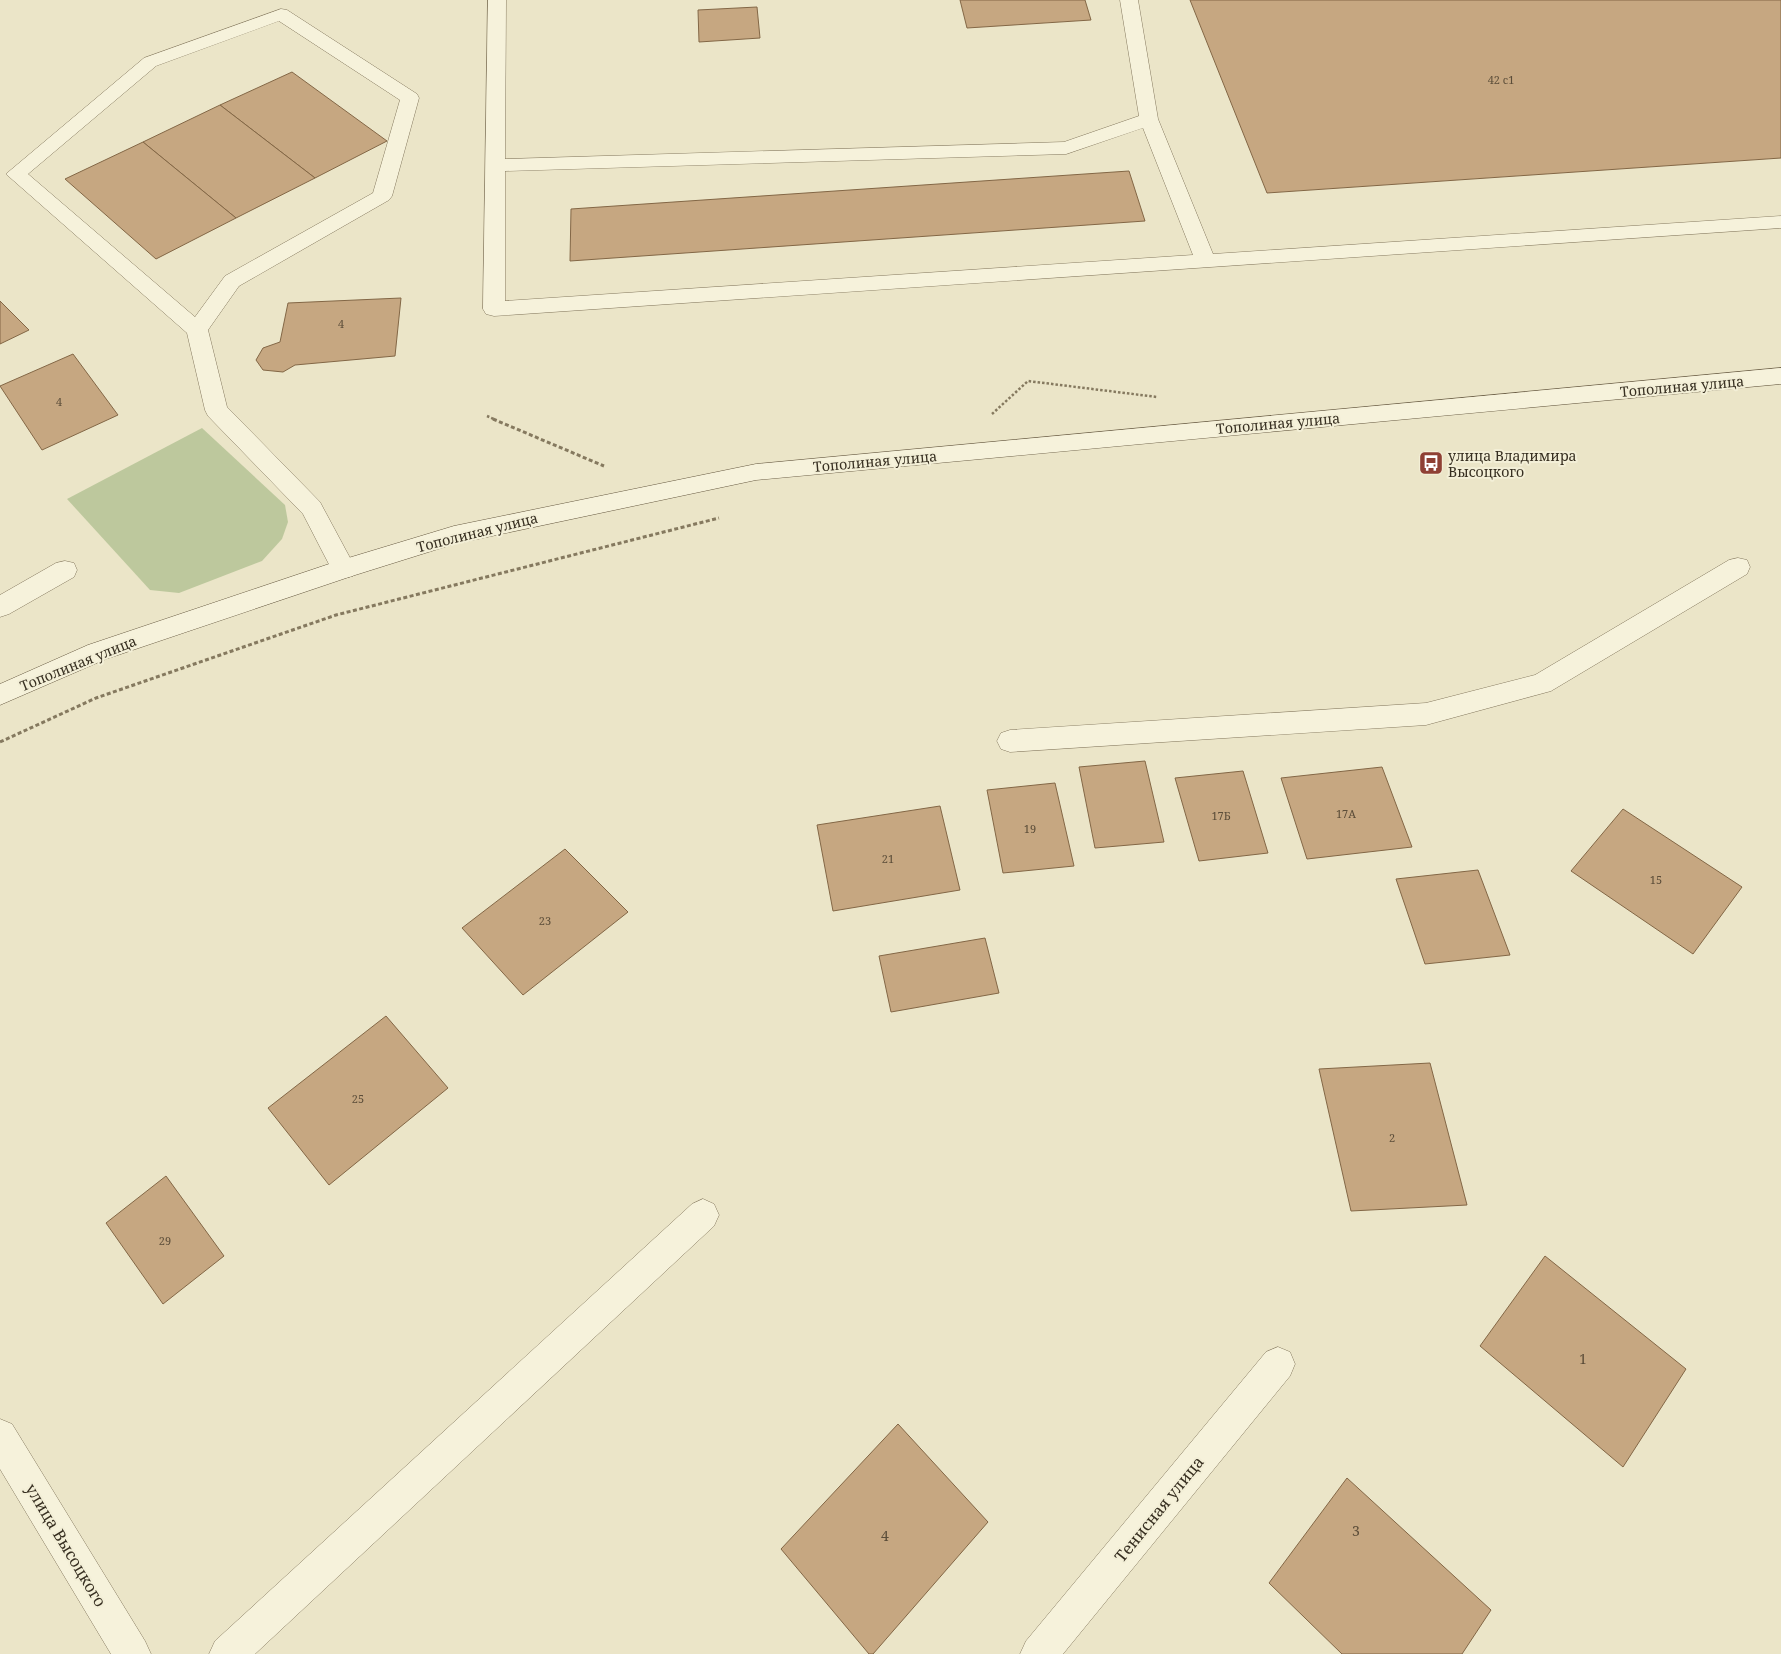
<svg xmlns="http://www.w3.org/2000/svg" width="1781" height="1654" viewBox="0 0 1781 1654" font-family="'Noto Serif',serif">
  <rect width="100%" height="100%" fill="#ebe5c8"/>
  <!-- green -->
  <polygon fill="#bdc89d" points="202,428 285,505 288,522 282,539 262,561 179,593 150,590 67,499"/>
  <!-- building -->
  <g fill="#c6a781" stroke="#836746">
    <polygon points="960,0 1085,0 1091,20 967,28"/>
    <polygon points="1190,0 1781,0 1781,158 1267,193"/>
    <polygon points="757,7 760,38 699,42 698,10"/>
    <polygon points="292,72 387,141 315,178 220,105"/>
    <polygon points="220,105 315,178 236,218 143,142"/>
    <polygon points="143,142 236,218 156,259 65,179"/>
    <polygon points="1129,171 1145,221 570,261 571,209"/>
    <polygon points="401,298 395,356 295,365 283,372 263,370 256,360 263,348 280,342 288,303"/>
    <polygon points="0,301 29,330 0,344"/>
    <polygon points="73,354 118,415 42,450 0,386"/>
    <polygon points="1145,761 1164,842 1095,848 1079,767"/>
    <polygon points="1382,767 1412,847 1307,859 1281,778"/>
    <polygon points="1243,771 1268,853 1199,861 1175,778"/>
    <polygon points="1055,783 1074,866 1003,873 987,790"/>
    <polygon points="940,806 960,890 833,911 817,825"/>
    <polygon points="1623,809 1742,887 1693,954 1571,871"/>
    <polygon points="565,849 628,912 523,995 462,928"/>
    <polygon points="1478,870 1510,955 1425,964 1396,879"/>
    <polygon points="985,938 999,993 891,1012 879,956"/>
    <polygon points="386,1016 448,1088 329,1185 268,1108"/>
    <polygon points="1430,1063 1467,1205 1351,1211 1319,1069"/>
    <polygon points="166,1176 224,1256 163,1304 106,1223"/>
    <polygon points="1545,1256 1686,1369 1623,1467 1480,1346"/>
    <polygon points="898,1424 988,1522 873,1654 869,1654 781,1549"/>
    <polygon points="1347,1478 1491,1610 1462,1654 1342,1654 1269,1583"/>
  </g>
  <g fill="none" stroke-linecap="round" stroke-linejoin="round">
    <defs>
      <g id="service">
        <path d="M488 0H506L505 159 1064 142 1139 116 1120 0H1138L1158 119 1213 254 1781 216V228L494 316 486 314 483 309ZM1143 128 1193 255 505 301V171L1066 154Z"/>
        <path d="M281 9 287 10 417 94 419 98 392 196 389 200 239 286 208 330 227 407 320 502 356 569 353 576 344 578 335 576 303 514 208 416 205 410 187 333 6 174 144 58ZM279 21 400 100 373 193 225 276 195 317 28 174 156 66Z"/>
        <polygon points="1738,558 1747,560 1750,567 1747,574 1551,691 1426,725 1010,752 1001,749 997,741 1001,733 1010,730 1426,703 1535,675 1729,560"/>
        <polygon points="65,561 74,563 77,570 74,577 9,614 0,617 0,595 56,563"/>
        <polygon points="703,1199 714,1204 719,1215 714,1226 255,1654 209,1654 215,1641 692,1204"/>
      </g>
      <g id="minor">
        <polygon points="1278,1347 1290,1352 1295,1364 1290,1376 1063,1654 1020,1654 1026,1641 1266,1352"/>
        <polygon points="0,1419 12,1424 145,1641 151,1654 111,1654 0,1469"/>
      </g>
      <polygon id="secondary" points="1781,368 1781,384 756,480 454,544 352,576 106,659 0,705 0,684 88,645 335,562 454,526 756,464"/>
    </defs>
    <!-- service casing -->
    <use href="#service" stroke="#85795f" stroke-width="1"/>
    <!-- minor casing -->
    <use href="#minor" stroke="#85795f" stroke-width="1"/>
    <!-- secondary casing -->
    <use href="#secondary" stroke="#675a42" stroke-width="1"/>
    <!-- path-far1 -->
    <g stroke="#85795f" stroke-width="2.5" stroke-dasharray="2.5 2" stroke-linecap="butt">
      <polyline points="992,414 1028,381 1157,397"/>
      <polyline points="487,416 496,420"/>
    </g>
    <!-- path -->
    <g stroke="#85795f" stroke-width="3" stroke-dasharray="4 2.5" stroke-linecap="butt">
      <polyline points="493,419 604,466"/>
      <polyline points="0,742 96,698 336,615 719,518"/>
    </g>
    <!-- service -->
    <use href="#service" fill="#f6f2db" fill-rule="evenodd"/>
    <!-- minor -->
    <use href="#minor" fill="#f6f2db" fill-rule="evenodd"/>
    <!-- secondary -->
    <use href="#secondary" fill="#f6f2db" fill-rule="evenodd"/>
  </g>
  <!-- icons -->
  <defs>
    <symbol id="bus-square" viewBox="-11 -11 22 22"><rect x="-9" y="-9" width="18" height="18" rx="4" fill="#8f4034" stroke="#f3efd7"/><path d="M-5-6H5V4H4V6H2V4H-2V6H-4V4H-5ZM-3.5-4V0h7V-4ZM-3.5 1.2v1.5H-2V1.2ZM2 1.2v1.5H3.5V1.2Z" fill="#fff"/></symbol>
  </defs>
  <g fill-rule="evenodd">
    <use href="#bus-square" x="1417" y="449" width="28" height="28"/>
  </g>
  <g text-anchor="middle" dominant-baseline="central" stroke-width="4" stroke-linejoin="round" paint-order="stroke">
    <!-- number labels -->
    <g font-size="11" fill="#5b4d39">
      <text x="1501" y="79">42 c1</text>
      <text x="341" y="323">4</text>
      <text x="59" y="401">4</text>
      <text x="1346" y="813">17А</text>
      <text x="1221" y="815">17Б</text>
      <text x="1030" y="828">19</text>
      <text x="888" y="858">21</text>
      <text x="1656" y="879">15</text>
      <text x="545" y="920">23</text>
      <text x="358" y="1098">25</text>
      <text x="1392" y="1137">2</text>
      <text x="165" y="1240">29</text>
    </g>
    <!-- street labels -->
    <g font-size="14" fill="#372f21" stroke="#f3efd7">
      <text transform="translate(1682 386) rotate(-5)">Тополиная улица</text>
      <text transform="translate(1278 423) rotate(-5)">Тополиная улица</text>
      <text transform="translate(875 461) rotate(-5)">Тополиная улица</text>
      <text transform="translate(477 532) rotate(-14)">Тополиная улица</text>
      <text transform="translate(78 663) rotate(-22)">Тополиная улица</text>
    </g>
    <!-- poi labels -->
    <g font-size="14" fill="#372f21" stroke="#f3efd7" text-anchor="start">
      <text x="1448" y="455">улица Владимира<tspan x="1448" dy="16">Высоцкого</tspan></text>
    </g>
    <!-- near-number labels -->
    <g font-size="14" fill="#5b4d39">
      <text x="1583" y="1358">1</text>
      <text x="1356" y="1530">3</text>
      <text x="885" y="1535">4</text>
    </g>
    <!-- near-street labels -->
    <g font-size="16" fill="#372f21" stroke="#f3efd7">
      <text transform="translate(1159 1509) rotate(-51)">Тенисная улица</text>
      <text transform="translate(66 1545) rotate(59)">улица Высоцкого</text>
    </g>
  </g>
</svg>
